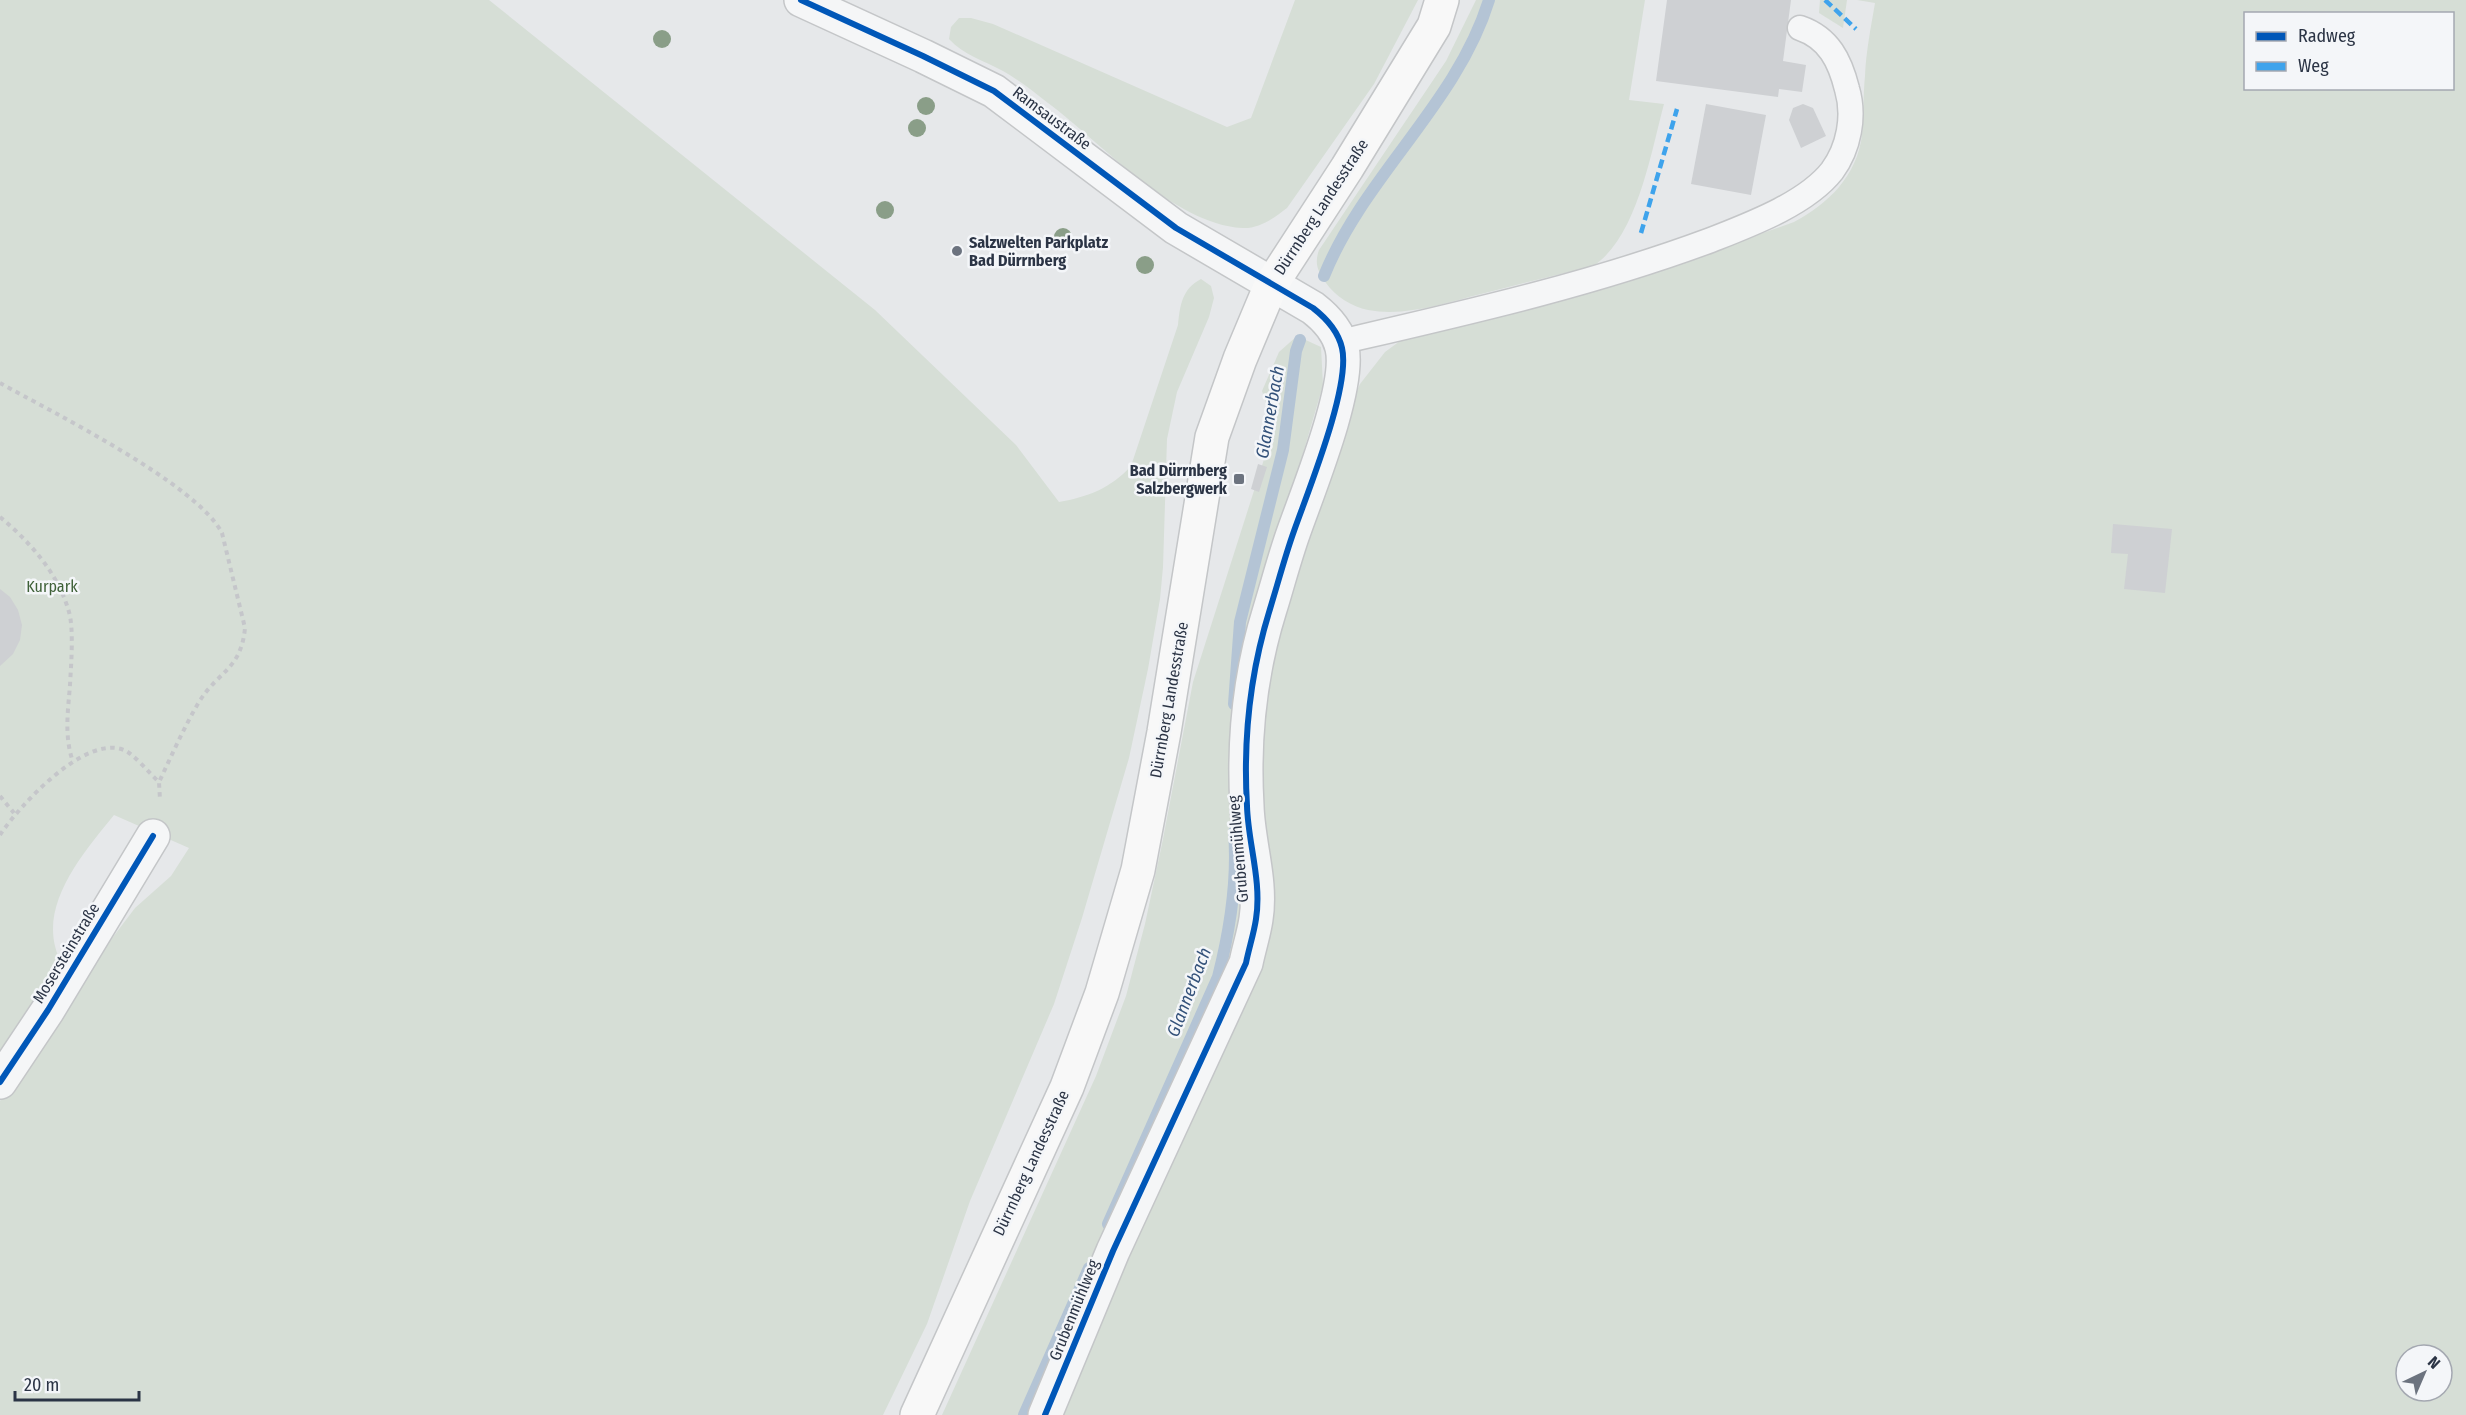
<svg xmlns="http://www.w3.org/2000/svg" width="2466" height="1415" viewBox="0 0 2466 1415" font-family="'Fira Sans Condensed',sans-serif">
  <rect width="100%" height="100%" fill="#e6e8ea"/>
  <!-- green -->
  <g fill="#d6ded6" fill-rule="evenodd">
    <path d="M0 0H489L875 310 1016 445 1059 502C1088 497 1111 488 1131 466L1178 325C1180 305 1182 289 1201 279L1211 286 1214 298 1209 317 1177 392 1167 439 1163 567 1160 599 1148 669 1129 758 1082 918 1054 1004 970 1201 927 1324 883 1415H0V1101L68 1004 82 978 135 908 171 876 189 848 114 815C80 857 32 912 63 966L0 1059Z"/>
    <path d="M1295 0H1418L1374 84 1287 208C1274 218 1259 229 1242 228 1173 224 1101 142 1048 103 1034 92 1019 80 1003 71 985 61 963 55 949 39L951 27 959 18H971L993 24 1227 127 1251 118Z"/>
    <path d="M1476 0H1645L1629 100 1664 104C1651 152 1637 238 1593 266 1556 275 1519 284 1481 294 1445 303 1406 317 1368 310 1352 307 1335 296 1326 283 1318 271 1314 264 1319 250L1446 61Z"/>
    <polygon points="1820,0 1847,0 1843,28 1819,13"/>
    <path d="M1857 0H2466V1415H1055L1239 1009 1257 776 1276 626 1338 437 1360 384 1385 352 1400 341 1610 287 1794 222C1828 204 1857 176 1862 135 1864 116 1863 95 1865 76 1866 51 1871 27 1875 3ZM2246 14H2452V88H2246ZM2406 1355H2442V1391H2406Z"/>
    <polygon points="1297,336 1321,347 1323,385 1244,656 1245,874 1241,928 1221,987 1052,1349 1030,1415 942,1415 1096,1076 1126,996 1145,924 1162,844 1193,682 1274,428 1262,391 1279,352"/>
  </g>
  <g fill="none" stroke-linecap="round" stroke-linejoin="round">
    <!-- stream -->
    <g stroke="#b4c4d5" stroke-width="12">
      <path d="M1324 276C1364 176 1457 104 1489 0"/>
      <polyline points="1234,704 1240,622 1283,450 1296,351 1300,340"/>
      <path d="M1108 1224 1218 977C1230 930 1238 881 1234 832"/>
      <polyline points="1024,1415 1089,1268"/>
    </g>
  </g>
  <!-- building -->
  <g fill="#ced0d3">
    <polygon points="1667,0 1791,0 1783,61 1806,65 1802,92 1779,89 1778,97 1656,81"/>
    <polygon points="1706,104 1766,115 1751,195 1691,184"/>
    <polygon points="1803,104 1813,108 1826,136 1801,148 1789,120 1793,108"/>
    <polygon points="1258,464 1267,467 1259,492 1251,489"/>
    <polygon points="2113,524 2172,529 2165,593 2124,589 2128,554 2111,553"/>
    <polygon points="0,589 10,597 18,610 22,625 20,640 13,654 0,666"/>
  </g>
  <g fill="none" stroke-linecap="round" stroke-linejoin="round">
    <defs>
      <path id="lane" d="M1340 342C1465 313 1590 285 1711 240 1749 225 1806 204 1832 171 1849 148 1855 116 1847 89 1840 61 1829 38 1800 28"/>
      <g id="street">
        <path d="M801 0 923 56 994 91 1176 228 1313 308C1326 318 1338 331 1342 348 1351 386 1308 491 1294 531 1285 556 1278 583 1270 609 1250 673 1243 739 1247 806 1248 843 1262 881 1256 919 1254 933 1249 948 1246 963L1113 1251 1045 1415"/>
        <polyline points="0,1082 48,1010 153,836"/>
      </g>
      <polyline id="secondary" points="917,1415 1067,1087 1102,993 1138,870 1164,732 1212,437 1240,359 1271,285 1347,168 1434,26 1442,0"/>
    </defs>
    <!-- lane casing -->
    <use href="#lane" stroke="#c4c6c8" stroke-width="27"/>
    <!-- street casing -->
    <use href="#street" stroke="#c4c6c8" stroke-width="36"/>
    <!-- secondary casing -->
    <use href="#secondary" stroke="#c4c6c8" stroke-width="36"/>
    <!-- path -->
    <g stroke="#c5c6ca" stroke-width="4" stroke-dasharray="4.5 4.5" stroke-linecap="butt">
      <path d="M0 383C52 412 197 484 222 533L245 628C241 670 218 671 199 702 184 727 172 755 159 782"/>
      <path d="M0 517C30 542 58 573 69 612 74 629 71 666 70 685 68 711 64 736 73 762"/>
      <polyline points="0,796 14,813"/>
      <path d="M0 835C19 806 85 734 124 750 134 754 150 774 159 782L160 800"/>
    </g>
    <!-- lane -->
    <use href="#lane" stroke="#f5f6f7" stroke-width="24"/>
    <!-- street -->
    <use href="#street" stroke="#f5f6f7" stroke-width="33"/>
    <!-- secondary -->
    <use href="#secondary" stroke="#f8f8f8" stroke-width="33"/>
    <!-- quiet -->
    <g stroke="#3ea3ec" stroke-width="4.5" stroke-dasharray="9 4.5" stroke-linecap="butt">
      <polyline points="1825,0 1856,29"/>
      <polyline points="1641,233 1677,109"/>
    </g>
    <defs>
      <g id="cycleway">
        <path d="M801 0 923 56 994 91 1176 228 1313 308C1326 318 1338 331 1342 348 1351 386 1308 491 1294 531 1285 556 1278 583 1270 609 1250 673 1243 739 1247 806 1248 843 1262 881 1256 919 1254 933 1249 948 1246 963L1113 1251 1045 1415"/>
        <polyline points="0,1082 48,1010 153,836"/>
      </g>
    </defs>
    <!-- cycleway casing -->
    <use href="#cycleway" stroke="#f4f6f9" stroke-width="10"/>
    <!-- cycleway -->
    <use href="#cycleway" stroke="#0057b8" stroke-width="6"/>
  </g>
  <!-- trees -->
  <g fill="#8a9e88">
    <circle cx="662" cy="39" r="9"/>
    <circle cx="926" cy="106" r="9"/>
    <circle cx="917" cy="128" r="9"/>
    <circle cx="885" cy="210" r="9"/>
    <circle cx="1063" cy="237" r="9"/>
    <circle cx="1145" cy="265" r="9"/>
  </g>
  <!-- markers -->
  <g fill="#6c737f" stroke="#f4f6f9" stroke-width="2">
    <circle cx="957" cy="251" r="6"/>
    <rect x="1233" y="473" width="12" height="12" rx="3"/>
  </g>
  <g text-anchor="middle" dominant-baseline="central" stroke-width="5" stroke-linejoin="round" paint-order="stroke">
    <!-- street labels -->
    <g font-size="16" fill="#2b3445" stroke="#f4f6f9">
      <text transform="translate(1052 118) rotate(37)">Ramsaustraße</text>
      <text transform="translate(1321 207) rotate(-57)">Dürrnberg Landesstraße</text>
      <text transform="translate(1169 700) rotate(-80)">Dürrnberg Landesstraße</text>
      <text transform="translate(1238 849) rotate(-95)">Grubenmühlweg</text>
      <text transform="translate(66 953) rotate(-59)">Mosersteinstraße</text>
      <text transform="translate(1031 1163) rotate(-65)">Dürrnberg Landesstraße</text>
      <text transform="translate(1074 1310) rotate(-68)">Grubenmühlweg</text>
    </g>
    <!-- poi labels -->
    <g font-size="16" font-weight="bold" fill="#2b3445" stroke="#f4f6f9" text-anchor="start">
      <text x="969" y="242">Salzwelten Parkplatz<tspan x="969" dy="18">Bad Dürrnberg</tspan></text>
      <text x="1227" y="470" text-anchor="end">Bad Dürrnberg<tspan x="1227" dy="18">Salzbergwerk</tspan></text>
    </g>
    <!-- park labels -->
    <g font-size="16" fill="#3f6138" stroke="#f4f6f9">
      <text x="52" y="586">Kurpark</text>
    </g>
    <!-- water labels -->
    <g font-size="18" font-style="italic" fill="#34527a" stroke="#f4f6f9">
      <text transform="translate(1270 412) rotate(-80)">Glannerbach</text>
      <text transform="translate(1189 992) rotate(-69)">Glannerbach</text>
    </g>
  </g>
  <!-- legend -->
  <rect x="2244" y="12" width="210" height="78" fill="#f4f6f9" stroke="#a4a8b1" stroke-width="1.5"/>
  <rect x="2256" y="32" width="30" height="9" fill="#0057b8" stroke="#a4a8b1" stroke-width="1.5"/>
  <text x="2298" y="42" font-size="18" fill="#2b3445">Radweg</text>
  <rect x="2256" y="62" width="30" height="9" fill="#3ea3ec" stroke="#a4a8b1" stroke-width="1.5"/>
  <text x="2298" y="72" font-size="18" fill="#2b3445">Weg</text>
  <!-- north arrow -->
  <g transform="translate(2424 1373) rotate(44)"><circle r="28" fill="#f4f6f9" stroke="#a4a8b1" stroke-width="1.5"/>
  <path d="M0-4.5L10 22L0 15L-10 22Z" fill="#6c737f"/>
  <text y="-9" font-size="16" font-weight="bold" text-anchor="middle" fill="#2b3445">N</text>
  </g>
  <!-- scale -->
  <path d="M15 1391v9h124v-9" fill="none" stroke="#2b3445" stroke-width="3"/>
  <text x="24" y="1391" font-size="18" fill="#2b3445" stroke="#f4f6f9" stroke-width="4.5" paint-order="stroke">20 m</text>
</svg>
